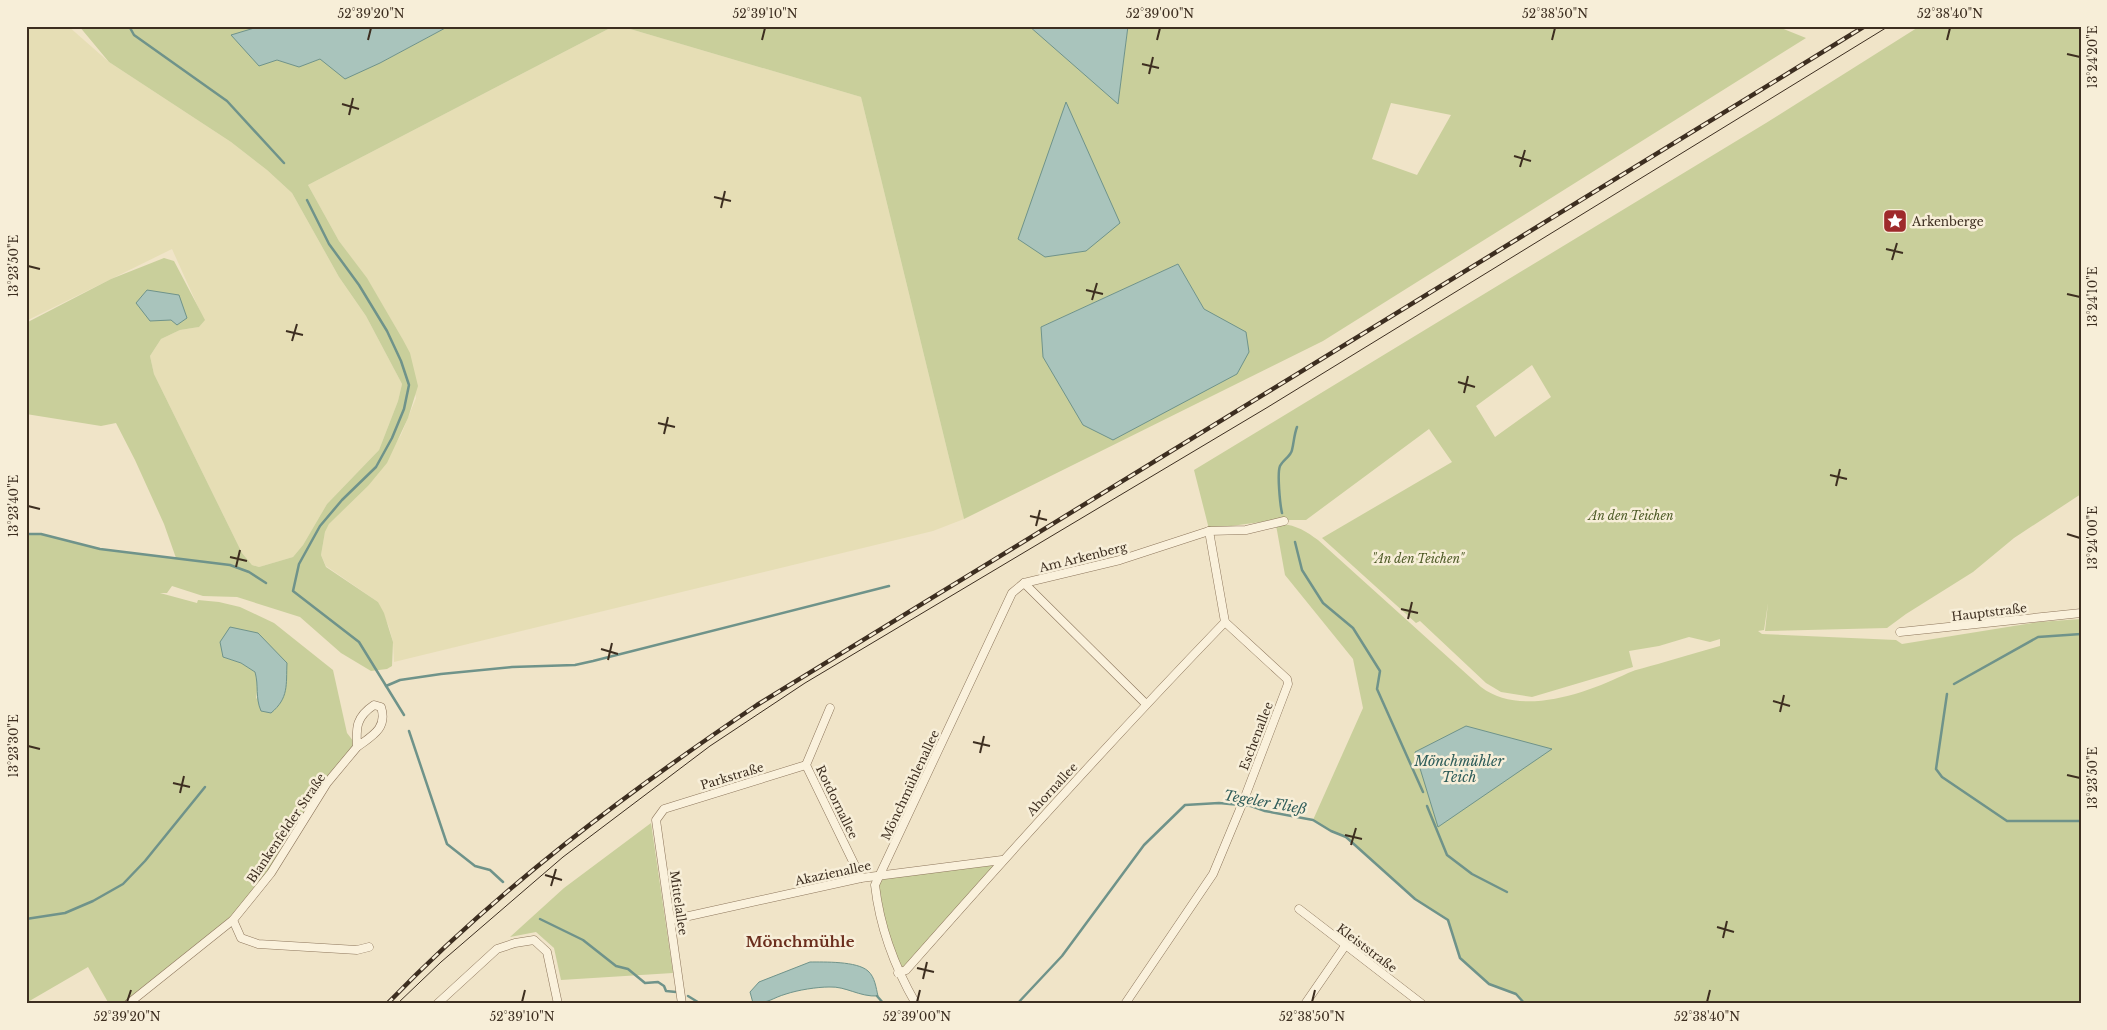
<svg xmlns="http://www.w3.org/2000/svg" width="2107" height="1030" viewBox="0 0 2107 1030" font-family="'Libre Baskerville',serif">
  <rect width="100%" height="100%" fill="#f0e4c8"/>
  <!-- farmland -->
  <g fill="#e6deb5">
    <polygon points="26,26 68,26 109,62 231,142 267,170 292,193 339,277 366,316 402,384 398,401 379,450 327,504 303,545 293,557 259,567 252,565 242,553 154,374 150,356 161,339 180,330 199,327 204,320 172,249 26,321"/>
    <polygon points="614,26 620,26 861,97 964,519 933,531 394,662 393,642 389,627 378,602 326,566 321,555 325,532 329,524 368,486 401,435 416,398 402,338 367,279 339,241 308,185"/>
  </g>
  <!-- green -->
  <g fill="#c9cf9b" fill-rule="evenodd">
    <path d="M79 26H261L232 36 277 60 299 66 320 59 380 63 449 26H614L308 185 339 241 367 278 402 338 410 353 418 386 408 418 387 463 368 486 329 524 325 532 321 555 326 567 378 602 384 613 393 642 392 666 387 669 371 671 341 653 300 617 237 597 203 596 172 586 167 593H160L197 603 198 600 219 602 240 607 274 623 333 670 347 733 357 746 327 782 269 873 230 920 128 1004H109L88 967 26 1003V534H41L100 549 176 558 164 524 135 460 116 423 101 426 26 414V323L111 279 164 258 174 261 205 320 199 327 180 330 161 339 150 356 154 374 242 553 252 565 259 567 293 557 303 545 327 504 379 450 398 401 402 384 366 316 339 277 292 193 267 170 231 142 109 62ZM223 657 287 663 256 699 258 684 255 672 241 663Z"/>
    <path d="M620 26H1029L1118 103 1128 26H1776L1806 38 1323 341 964 519 861 97ZM1391 103 1451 115 1417 175 1372 159ZM1178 264 1204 309 1041 327Z"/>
    <path d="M1920 26H2081V494L2014 538 1973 572 1906 614 1887 628 1765 631 1768 603 1764 630 1758 631 1762 634 1896 640 1902 644 2039 622 2081 619V1004H1525L1516 994 1489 984 1460 958 1448 920 1415 899 1346 837 1331 831 1313 820 1363 708 1353 659 1285 575 1276 525C1292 522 1306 531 1318 540L1481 687C1521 718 1589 692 1628 673 1637 669 1648 667 1658 664 1678 658 1699 652 1720 646V639L1710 642 1689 637 1659 646 1629 651 1633 667 1532 697 1501 692 1486 683 1420 621 1416 623 1322 538 1452 462 1429 429 1306 520H1276L1209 529 1194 470 1766 123ZM1532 365 1551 397 1495 437 1476 406Z"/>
    <polygon points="651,823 673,973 561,980 554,948 536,932 510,937 564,888"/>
    <polygon points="1001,862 899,972 876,886 882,875"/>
  </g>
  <!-- water -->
  <g fill="#a9c4bc" stroke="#6f938a">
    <polygon points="261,26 449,26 380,63 345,79 320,59 299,67 277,60 259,66 231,35"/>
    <polygon points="1029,26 1128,26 1118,104"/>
    <polygon points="1066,102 1120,223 1086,251 1045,257 1018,239"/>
    <polygon points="1178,264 1204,309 1246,332 1249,352 1237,374 1113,440 1083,425 1043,357 1041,327"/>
    <polygon points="147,290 179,295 187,318 177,325 171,320 150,321 136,303"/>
    <path d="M230 627 258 633 287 663C286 685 289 698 271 713L261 711C255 697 259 686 255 672L241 663 223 657 220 642Z"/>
    <polygon points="1466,726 1552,749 1438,827 1415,752"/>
    <path d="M810 962C824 962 857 961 868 971 875 977 876 988 878 996 859 997 846 986 829 987 817 987 798 990 786 994 772 998 770 1003 753 1003L750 992 759 982Z"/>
  </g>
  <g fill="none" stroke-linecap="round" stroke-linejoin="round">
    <!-- stream -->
    <g stroke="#6f938a" stroke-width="2.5">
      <polyline points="129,26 134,35 227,101 284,163"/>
      <polyline points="307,200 329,244 359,285 387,331 401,361 409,385 404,409 392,438 376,467 342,500 320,526 299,564 293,591 359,642 404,715"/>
      <path d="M1282 513C1280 504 1277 473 1280 466 1283 460 1291 456 1292 450 1294 442 1294 435 1297 427"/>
      <polyline points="26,534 41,534 100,549 230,565 249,572 266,583"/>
      <polyline points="1295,542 1302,570 1323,603 1353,628 1380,671 1377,689 1423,792"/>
      <polyline points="1954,684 2038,637 2081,634"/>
      <polyline points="386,686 400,680 441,674 512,667 575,665 593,661 889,586"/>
      <polyline points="1947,694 1936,769 1942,777 2007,821 2081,821"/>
      <polyline points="409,731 447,844 475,866 490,870 503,882"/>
      <polyline points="1427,806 1447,855 1472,874 1507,892"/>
      <polyline points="26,919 65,913 93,901 123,884 145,861 205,787"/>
      <polyline points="540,919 583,940 616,966 628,969 645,983 658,982 664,986 666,991 676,992"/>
      <polyline points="688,996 701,1004"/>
      <polyline points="877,996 884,1004"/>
      <polyline points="1017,1004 1062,956 1144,845 1185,805 1219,803 1251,806 1265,811 1313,820 1331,831 1346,837 1415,899 1448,920 1460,958 1489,984 1516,994 1525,1004"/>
    </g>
    <defs>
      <g id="street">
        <polyline points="1024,583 1146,704"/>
        <polyline points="1900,632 2081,613"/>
        <polyline points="830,708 806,765 861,878"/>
        <path d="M357 747C372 736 388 728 381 707L374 705C356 717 356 727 357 747L327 783 271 873 233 920 241 938 258 944 357 950 369 947"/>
        <polyline points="1299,909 1422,1004"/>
        <polyline points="671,920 861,878 1002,860"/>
        <path d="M898 973 906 970C1010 852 1116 735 1225 622"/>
        <polyline points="128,1004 233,920"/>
        <polyline points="437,1004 497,949 515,943 534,940 547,952 558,1004"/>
        <polyline points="682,1004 656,820 664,809 806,765"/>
        <path d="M916 1004C894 966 880 929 875 885L1012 593 1024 583 1120 560 1209 531 1246 530 1284 521"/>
        <polyline points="1125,1004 1213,874 1243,802 1288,684 1287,679 1225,622 1209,531"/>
        <polyline points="1305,1004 1345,946"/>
      </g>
    </defs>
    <!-- street casing -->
    <use href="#street" stroke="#8d765c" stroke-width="9"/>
    <!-- street -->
    <use href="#street" stroke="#faf1dc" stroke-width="8"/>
    <!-- tram -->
    <polyline stroke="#3d2e20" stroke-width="1" points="397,1004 441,962 563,857 710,746 805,683 1268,407 1889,26"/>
    <defs>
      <path id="rail" d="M387 1004C497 890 626 793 757 705L1865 26"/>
    </defs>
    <!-- rail casing -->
    <use href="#rail" stroke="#3d2e20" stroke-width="4.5"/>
    <!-- rail -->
    <use href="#rail" stroke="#f7eed8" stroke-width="2.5" stroke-dasharray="8" stroke-linecap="butt"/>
  </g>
  <!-- ticks -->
  <path fill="none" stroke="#3d2e20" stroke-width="2" d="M368 40 371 28M762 40 765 28M1157 40 1160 28M1552 40 1555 28M1947 40 1950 28M2067 54 2080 57M1142 64 1159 68M1149 74 1153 57M342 104 359 109M349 115 353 98M1514 156 1531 161M1520 167 1525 150M714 197 731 201M721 208 725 191M1886 249 1903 253M1892 260 1897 243M28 266 40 269M1086 290 1103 294M2067 294 2080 297M1092 300 1097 283M286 331 303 335M292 341 297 324M1458 382 1475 387M1464 393 1468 376M658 423 675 427M664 434 668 417M1830 475 1847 479M1836 486 1840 469M28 506 40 509M1030 516 1047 520M1036 526 1040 510M2067 534 2080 538M230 557 247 561M236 567 240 550M1401 609 1418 613M1408 619 1412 602M601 649 618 654M608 660 612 643M1773 701 1790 706M1780 712 1784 695M973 742 990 746M28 746 40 749M980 753 984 736M2067 775 2080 778M173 783 190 787M180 793 184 776M1345 835 1362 839M1351 845 1356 828M545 875 562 880M551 886 556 869M1717 927 1734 932M1723 938 1727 921M917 968 934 972M923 979 927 962M127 1002 131 990M522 1002 525 990M917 1002 920 990M1312 1002 1315 990M1707 1002 1710 990"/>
  <!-- icons -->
  <defs>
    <symbol id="sight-square" viewBox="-11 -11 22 22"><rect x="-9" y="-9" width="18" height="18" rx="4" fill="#9e2a2b" stroke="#f7eed8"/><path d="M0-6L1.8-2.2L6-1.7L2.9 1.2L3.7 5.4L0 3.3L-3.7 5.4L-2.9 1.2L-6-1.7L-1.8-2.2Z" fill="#fff"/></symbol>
  </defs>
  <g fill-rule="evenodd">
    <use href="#sight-square" x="1881" y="207" width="28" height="28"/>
  </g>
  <g text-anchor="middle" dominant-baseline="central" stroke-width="5" stroke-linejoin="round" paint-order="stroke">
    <!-- poi labels -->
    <g font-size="12" fill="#3d2e20" stroke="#f7eed8" text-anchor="start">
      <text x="1912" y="221">Arkenberge</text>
    </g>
    <!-- park labels -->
    <g font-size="12" font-style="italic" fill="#4d5a26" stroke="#f7eed8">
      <text x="1631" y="515">An den Teichen</text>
      <text x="1418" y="558">"An den Teichen"</text>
    </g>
    <!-- street labels -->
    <g font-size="12" fill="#3d2e20" stroke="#f7eed8">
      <text transform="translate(1083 557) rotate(-14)">Am Arkenberg</text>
      <text transform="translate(1989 612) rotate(-7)">Hauptstraße</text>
      <text transform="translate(1256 736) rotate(-69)">Eschenallee</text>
      <text transform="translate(732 776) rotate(-17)">Parkstraße</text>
      <text transform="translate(910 785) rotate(-65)">Mönchmühlenallee</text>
      <text transform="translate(1052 789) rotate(-47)">Ahornallee</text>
      <text transform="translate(837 802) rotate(64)">Rotdornallee</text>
      <text transform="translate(286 828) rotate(-56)">Blankenfelder Straße</text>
      <text transform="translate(833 873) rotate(-12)">Akazienallee</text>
      <text transform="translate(679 903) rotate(82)">Mittelallee</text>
      <text transform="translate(1367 948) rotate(37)">Kleiststraße</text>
    </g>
    <!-- water labels -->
    <g font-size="14" font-style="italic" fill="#2f5d5a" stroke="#f7eed8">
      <text x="1459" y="761">Mönchmühler<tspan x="1459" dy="16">Teich</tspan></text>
      <text transform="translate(1265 802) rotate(10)">Tegeler Fließ</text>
    </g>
    <!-- quarter labels -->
    <g font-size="15" font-weight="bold" fill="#6b2e1e" stroke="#f7eed8">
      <text x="800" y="941">Mönchmühle</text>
    </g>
  </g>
  <!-- border -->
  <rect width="2107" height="1030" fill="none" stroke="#f7eed8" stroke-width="55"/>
  <rect x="28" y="28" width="2052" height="974" fill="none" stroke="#3d2e20" stroke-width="2"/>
  <g font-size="12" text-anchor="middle" fill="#3d2e20">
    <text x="371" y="18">52°39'20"N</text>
    <text x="765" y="18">52°39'10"N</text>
    <text x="1160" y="18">52°39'00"N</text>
    <text x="1555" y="18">52°38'50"N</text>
    <text x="1950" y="18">52°38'40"N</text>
    <text transform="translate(2093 57) rotate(-90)" y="4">13°24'20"E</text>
    <text transform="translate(14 266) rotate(-90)" y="4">13°23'50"E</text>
    <text transform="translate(2093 297) rotate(-90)" y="4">13°24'10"E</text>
    <text transform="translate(14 506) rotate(-90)" y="4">13°23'40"E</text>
    <text transform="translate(2093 538) rotate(-90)" y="4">13°24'00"E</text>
    <text transform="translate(14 746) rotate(-90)" y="4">13°23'30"E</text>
    <text transform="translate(2093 778) rotate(-90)" y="4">13°23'50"E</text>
    <text x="127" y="1021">52°39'20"N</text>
    <text x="522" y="1021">52°39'10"N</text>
    <text x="917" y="1021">52°39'00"N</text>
    <text x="1312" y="1021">52°38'50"N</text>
    <text x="1707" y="1021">52°38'40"N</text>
  </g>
</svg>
